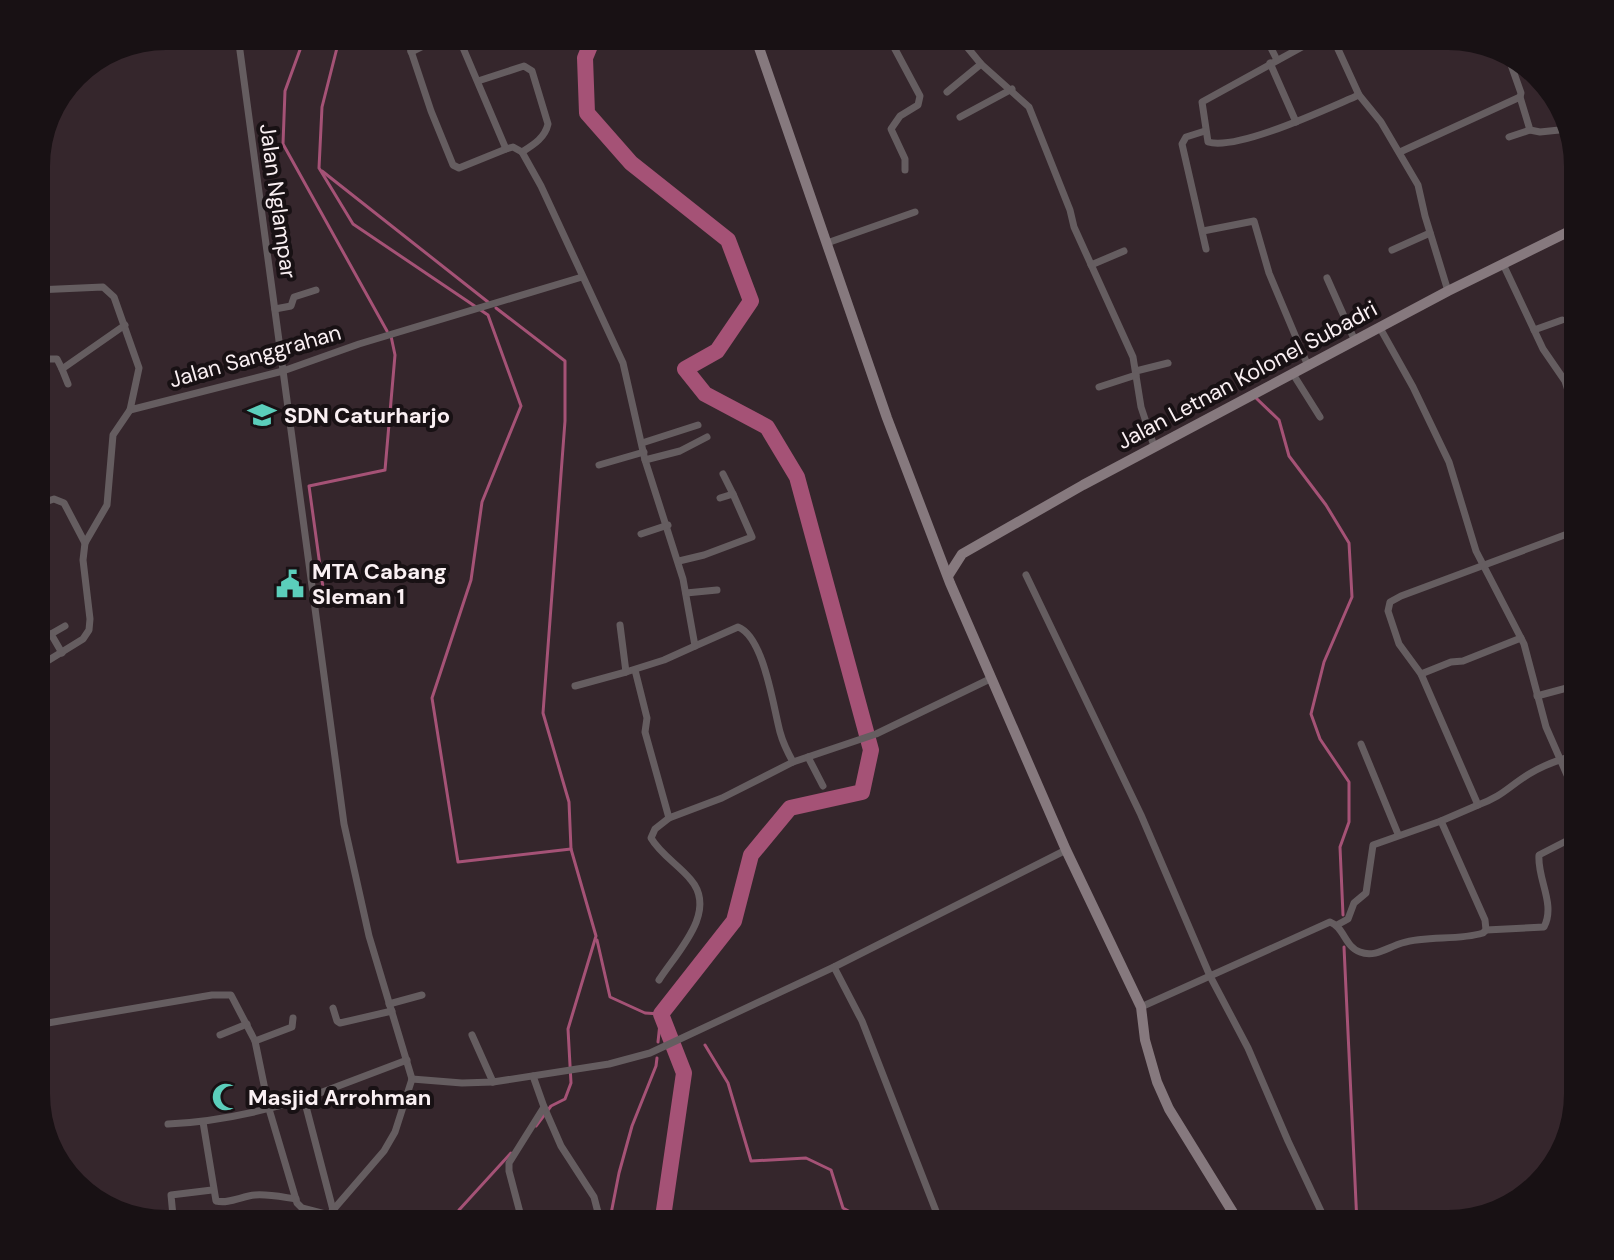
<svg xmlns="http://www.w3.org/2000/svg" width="1614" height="1260" viewBox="0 0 1614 1260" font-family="'DM Sans',sans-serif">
  <rect width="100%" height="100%" fill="#35262c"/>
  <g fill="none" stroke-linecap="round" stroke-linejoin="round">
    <!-- stream -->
    <g stroke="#a55276" stroke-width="3">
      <polyline points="305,36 285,91 283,144 387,331"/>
      <polyline points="340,36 322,107 319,168 353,224 488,315 521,406 482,502 471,580 432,698 458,862 571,849 596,936 568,1029 571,1083 565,1099 551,1106 536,1126"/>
      <polyline points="322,171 488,302"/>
      <polyline points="496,308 565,361 565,421 543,713 569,802 571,849"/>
      <polyline points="1256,398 1279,420 1289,456 1326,505 1349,543 1352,597 1324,662 1311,714 1320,739 1349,782 1349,822 1340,847 1343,915"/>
      <polyline points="325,602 309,486 385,470 395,355 391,336"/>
      <polyline points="597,940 610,997 645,1013 661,1014 658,1042"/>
      <polyline points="1344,947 1357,1224"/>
      <polyline points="705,1045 728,1083 751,1161 806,1158 831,1170 843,1208 872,1224"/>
      <polyline points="673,1212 680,1224"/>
      <polyline points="456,1224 459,1210 511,1153"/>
      <polyline points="609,1224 619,1173 632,1126 656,1066 657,1058"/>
    </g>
    <!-- river -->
    <polyline stroke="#a55276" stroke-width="16" points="594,36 585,58 587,113 631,163 728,240 751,301 717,351 685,369 705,394 767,427 797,477 871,750 862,792 790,808 751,855 734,921 661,1014 684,1073 662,1224"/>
    <!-- minor -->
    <g stroke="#655d60" stroke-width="7">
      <polyline points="238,36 344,824 369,936 412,1079"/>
      <polyline points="406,36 431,111 453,165 459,168 506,149"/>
      <path d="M458 36 506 149 513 147 522 152 541 186 623 363 645 460 683 579 695 646 738 627C764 637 773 706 780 732 783 743 788 753 793 762"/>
      <polyline points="888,36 920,96 918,105 900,116 891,129 905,159 905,170"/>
      <polyline points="958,36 981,64 1029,107 1070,210 1074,227 1133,357 1141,407 1154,446"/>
      <polyline points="1120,36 1120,37"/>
      <polyline points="1265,36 1277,60"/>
      <path d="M1322 36 1202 102 1208 142C1238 151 1328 108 1359 95"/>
      <polyline points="1332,36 1359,95 1381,122 1418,185 1425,216 1448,291"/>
      <polyline points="1193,46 1208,36"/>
      <polyline points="411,52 429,43 459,38"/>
      <polyline points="1270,63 1296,122"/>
      <path d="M478 81 524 66 532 71 548 124C545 138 533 145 522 152"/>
      <polyline points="947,92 981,64"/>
      <polyline points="1520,97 1530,130 1540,132 1569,129"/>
      <polyline points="960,117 1012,89"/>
      <polyline points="1205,131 1186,137 1182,144 1206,249"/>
      <polyline points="1509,137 1530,130"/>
      <polyline points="1400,152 1520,97 1521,93 1509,59"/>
      <polyline points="1203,231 1254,221 1269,273 1308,366"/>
      <polyline points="827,243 915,212"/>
      <polyline points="1392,250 1430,233"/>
      <polyline points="1503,264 1543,349 1565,381 1578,423"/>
      <polyline points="1091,265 1124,251"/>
      <polyline points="1327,278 1355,341"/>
      <polyline points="36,290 103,287 114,297 139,368 130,410 283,371 359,344 582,277"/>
      <polyline points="275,309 291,306 294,297 316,290"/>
      <polyline points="1380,328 1413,387 1449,462 1476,551 1524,644 1546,727 1578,800"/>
      <polyline points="1534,330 1562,320"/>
      <polyline points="49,359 57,359 62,369"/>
      <polyline points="1136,371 1168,363"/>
      <polyline points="1293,374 1320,417"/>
      <polyline points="68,384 62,369 125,325"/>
      <polyline points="1099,387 1136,375"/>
      <polyline points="642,443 698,425"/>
      <polyline points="645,460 680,451 707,437"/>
      <polyline points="599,465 644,452"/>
      <polyline points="36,468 45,502"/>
      <polyline points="723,474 733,494"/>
      <polyline points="36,505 54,499 64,503 85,543"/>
      <polyline points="641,534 668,525"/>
      <polyline points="679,561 704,555 752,537 733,494 720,498"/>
      <polyline points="1026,575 1141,815 1210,976 1248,1048 1288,1141 1327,1224"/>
      <polyline points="686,593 717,590"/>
      <polyline points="620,625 626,672 664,660 695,646"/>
      <polyline points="40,640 51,634"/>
      <polyline points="62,653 51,634 65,626"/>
      <polyline points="36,668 83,639 89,630 90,619 83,560 85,543 107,505 113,435 130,410"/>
      <polyline points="635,670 647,718 645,732 669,818 722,798 793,762 876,734 992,678"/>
      <polyline points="1421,674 1451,662 1463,661 1521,638"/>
      <polyline points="575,686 626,672"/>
      <polyline points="1537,696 1578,685"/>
      <polyline points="1361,744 1398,834"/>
      <path d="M1578 755C1560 759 1544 765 1529 774 1508 787 1503 796 1478 805L1421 674 1399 644 1388 611 1390 602 1401 596 1578 530"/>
      <polyline points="808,757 823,786"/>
      <polyline points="1337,925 1348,919 1354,903 1366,893 1373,845 1441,821"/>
      <path d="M1486 930 1544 927C1556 904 1537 879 1539 855L1578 835"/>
      <polyline points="834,967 862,1021 941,1224"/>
      <path d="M659 980C677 952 718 912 691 880 679 865 661 855 651 838L655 829 669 818"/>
      <polyline points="389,1004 422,995"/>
      <path d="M1141 1007 1330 922C1344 927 1345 947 1360 952 1375 958 1388 947 1402 943 1428 935 1457 941 1483 933L1486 930 1485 920 1441 821 1478 805"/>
      <polyline points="333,1008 337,1021 340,1023 392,1011"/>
      <polyline points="36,1025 212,995 231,995 255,1041 269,1109 297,1203 302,1208 329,1215"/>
      <polyline points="220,1035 247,1024"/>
      <polyline points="472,1035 493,1082"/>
      <polyline points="255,1041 292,1027 293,1018"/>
      <polyline points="412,1079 462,1083 493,1082 609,1064 650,1053 834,967 1066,850"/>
      <polyline points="304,1099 407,1060"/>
      <polyline points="544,1107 561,1146 594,1197 601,1224"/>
      <path d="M203 1122 216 1201C229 1204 242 1196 255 1195 269 1194 282 1197 296 1199"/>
      <path d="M168 1124C215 1122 260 1112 304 1099L333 1210"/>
      <polyline points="173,1216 171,1195 212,1190"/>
      <polyline points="321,1224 384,1151 395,1132 412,1079"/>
      <polyline points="523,1224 509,1171 509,1163 544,1107 533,1076"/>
    </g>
    <!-- secondary -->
    <g stroke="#86797e" stroke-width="10">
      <polyline points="755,36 887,418 950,583 1066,850 1141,1007 1145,1040 1157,1082 1169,1109 1240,1224"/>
      <polyline points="948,576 962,554 1083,485 1448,291 1578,227"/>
    </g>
  </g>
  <!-- icons -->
  <defs>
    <symbol id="school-bare" viewBox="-9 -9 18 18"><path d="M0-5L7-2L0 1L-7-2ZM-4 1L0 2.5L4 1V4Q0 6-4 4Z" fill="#5bcebb" stroke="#181114" stroke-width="2.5" paint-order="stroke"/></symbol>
    <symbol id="civic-bare" viewBox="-9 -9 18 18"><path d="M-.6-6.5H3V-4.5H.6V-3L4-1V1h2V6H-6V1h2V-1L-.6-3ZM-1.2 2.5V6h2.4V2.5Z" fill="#5bcebb" stroke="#181114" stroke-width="2.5" paint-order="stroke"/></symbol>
    <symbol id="mosque-bare" viewBox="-9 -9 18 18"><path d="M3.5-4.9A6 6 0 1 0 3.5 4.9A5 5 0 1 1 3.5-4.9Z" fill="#5bcebb" stroke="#181114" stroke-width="2.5" paint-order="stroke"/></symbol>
  </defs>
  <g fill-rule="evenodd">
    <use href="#school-bare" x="242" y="395" width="40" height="40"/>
    <use href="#civic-bare" x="270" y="564" width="40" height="40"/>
    <use href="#mosque-bare" x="206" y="1077" width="40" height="40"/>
  </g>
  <g text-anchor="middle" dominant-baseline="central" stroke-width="8" stroke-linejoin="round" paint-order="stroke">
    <!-- street labels -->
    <g font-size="22" fill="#faf0f3" stroke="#181114">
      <text transform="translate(278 201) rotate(82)">Jalan Nglampar</text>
      <text transform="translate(255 356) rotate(-16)">Jalan Sanggrahan</text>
      <text transform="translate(1247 375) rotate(-28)">Jalan Letnan Kolonel Subadri</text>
    </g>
    <!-- poi labels -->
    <g font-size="22" font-weight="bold" fill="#faf0f3" stroke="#181114" text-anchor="start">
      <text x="284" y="415">SDN Caturharjo</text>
      <text x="312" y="571">MTA Cabang<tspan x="312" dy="25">Sleman 1</tspan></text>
      <text x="248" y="1097">Masjid Arrohman</text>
    </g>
  </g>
  <!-- crop -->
  <path d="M0 0H1614V1260H0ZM166 50H1448A116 116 0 0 1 1564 166V1094A116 116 0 0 1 1448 1210H166A116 116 0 0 1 50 1094V166A116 116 0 0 1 166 50Z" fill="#181114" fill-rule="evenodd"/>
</svg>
